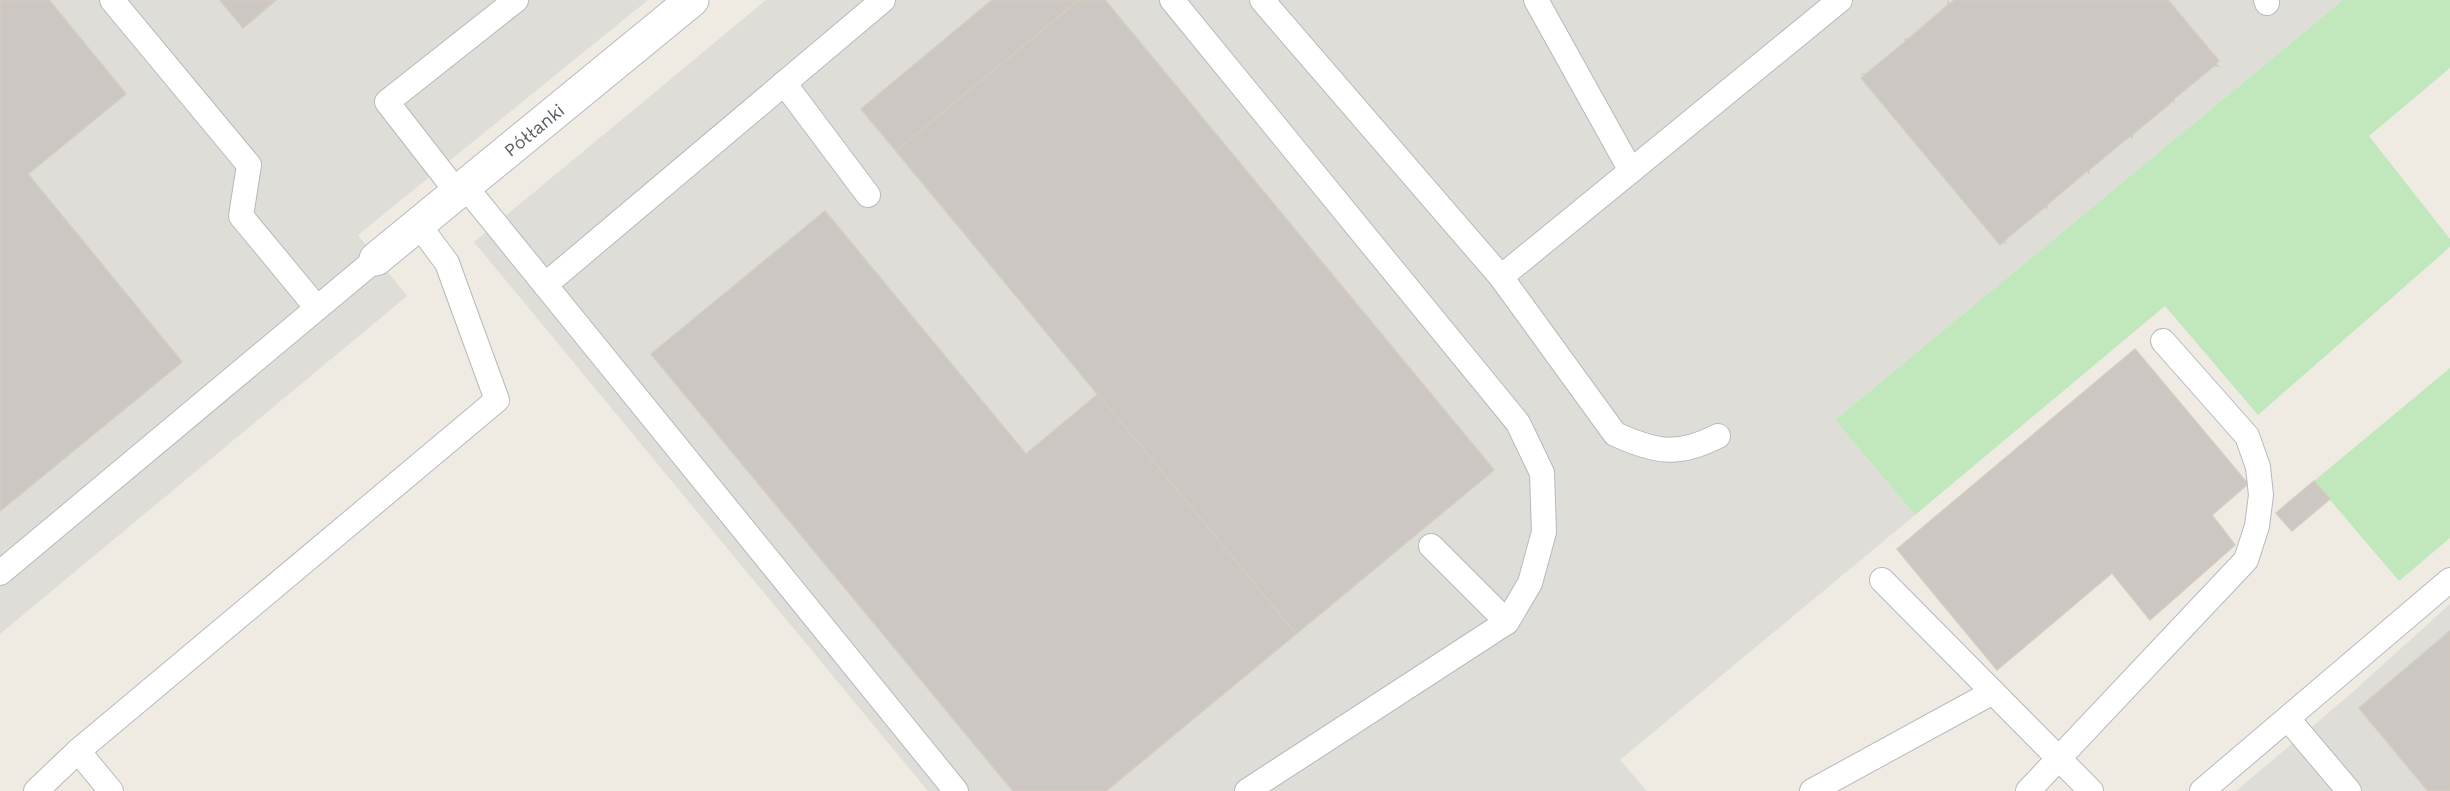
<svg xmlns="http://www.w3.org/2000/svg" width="2450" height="791" viewBox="0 0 2450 791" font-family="'Work Sans',sans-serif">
  <rect width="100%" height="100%" fill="#efebe3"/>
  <!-- industrial -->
  <g fill="#dfddd7">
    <polygon points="0,0 648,0 358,235 407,296 0,634"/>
    <polygon points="766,0 2343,0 1835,420 1915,515 1620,760 1647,791 928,791 474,242"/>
    <polygon points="2450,604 2450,791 2236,791 2354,691"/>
  </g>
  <!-- green -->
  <g fill="#c1e8bd">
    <polygon points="2343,0 2450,0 2450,68 2369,136 2450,239 2450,247 2258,415 2165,306 1915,515 1835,420"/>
    <polygon points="2450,368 2450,538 2399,581 2314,481"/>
  </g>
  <!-- building -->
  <g fill="#ccc7c2" stroke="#d4ccc0" stroke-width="1.5">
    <polygon points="0,0 49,0 126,94 28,174 182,362 0,511"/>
    <polygon points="220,0 276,0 243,28"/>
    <polygon points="992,0 1079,0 896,151 861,109"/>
    <polygon points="1079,0 1105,0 1494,470 1296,634 896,151"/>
    <polygon points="1954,0 2168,0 2219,61 2216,64 2218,66 2214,66 2174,99 2174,102 2173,101 2132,135 2132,138 2130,136 2089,170 2089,173 2087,171 2047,205 2047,208 2045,207 2005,240 2006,243 2003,242 2000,245 1861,78 1864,76 1862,74 1866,74 1906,41 1905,39 1908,39 1948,5 1948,2 1950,4"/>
    <polygon points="825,211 1026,454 1098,394 1296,634 1106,791 1013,791 651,354"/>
    <polygon points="2135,349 2248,484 2212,515 2235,545 2150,620 2112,573 1997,670 1897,549"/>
    <polygon points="2314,481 2330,499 2292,531 2276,513"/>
    <polygon points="2450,631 2450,791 2428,791 2359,708"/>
  </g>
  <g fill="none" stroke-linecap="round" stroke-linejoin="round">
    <defs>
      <g id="service">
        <polyline points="112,0 249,165 241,216 317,308"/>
        <polyline points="1172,0 1518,423 1542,473 1544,532 1530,583 1507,622 1247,791"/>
        <polyline points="1262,0 1501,277 1840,0"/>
        <polyline points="1536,0 1631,171"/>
        <polyline points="2266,0 2267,3"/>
        <polyline points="784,83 868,195"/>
        <polyline points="464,185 956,791"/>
        <polyline points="457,192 387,102 516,0"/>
        <path d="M1501 277 1615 434C1655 452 1677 457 1718 436"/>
        <polyline points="545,285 883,0"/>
        <polyline points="1431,546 1507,622"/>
        <polyline points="0,573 376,259"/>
        <polyline points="1882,580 2091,791"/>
        <polyline points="2288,719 2349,791"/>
        <polyline points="36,791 78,751"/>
        <polyline points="111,791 78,751 497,400 447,263 418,224"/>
        <polyline points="1812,791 1993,692"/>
        <polyline points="2028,791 2246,560 2257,526 2261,495 2258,467 2247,436 2163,341"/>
        <polyline points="2202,791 2450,580"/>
      </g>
      <g id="minor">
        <path id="s1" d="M376 259 692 0"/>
      </g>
    </defs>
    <!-- service casing -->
    <use href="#service" stroke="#b5babe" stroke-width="26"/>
    <!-- minor casing -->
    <use href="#minor" stroke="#b5babe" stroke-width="35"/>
    <!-- service -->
    <use href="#service" stroke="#fff" stroke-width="24"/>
    <!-- minor -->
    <use href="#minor" stroke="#fff" stroke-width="33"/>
  </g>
  <g text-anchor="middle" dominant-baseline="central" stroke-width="4.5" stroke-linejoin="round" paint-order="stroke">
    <!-- street labels -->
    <g font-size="18" fill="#5b6064" stroke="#fff">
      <text stroke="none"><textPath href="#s1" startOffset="204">Półłanki</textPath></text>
    </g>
  </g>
</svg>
